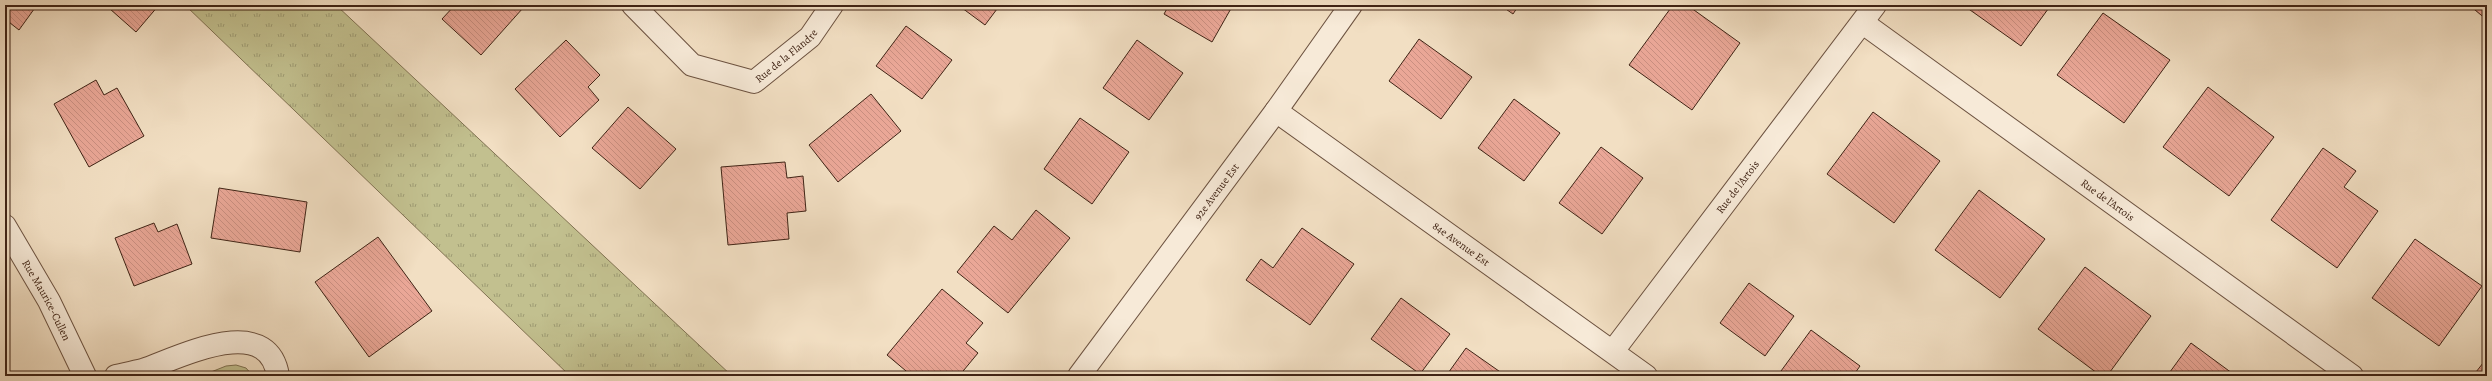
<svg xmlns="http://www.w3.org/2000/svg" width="2492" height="381" viewBox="0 0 2492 381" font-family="Alegreya,serif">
  <defs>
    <pattern id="grass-tufts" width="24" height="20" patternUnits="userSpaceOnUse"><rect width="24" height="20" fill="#c2c08f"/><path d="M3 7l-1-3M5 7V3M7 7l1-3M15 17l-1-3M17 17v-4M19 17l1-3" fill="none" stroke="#9f9c74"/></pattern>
    <pattern id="building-back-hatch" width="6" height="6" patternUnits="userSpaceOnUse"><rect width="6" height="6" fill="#eaa797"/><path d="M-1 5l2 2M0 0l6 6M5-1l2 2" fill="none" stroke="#ca8f81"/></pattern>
  </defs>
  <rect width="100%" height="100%" fill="#f2dfc3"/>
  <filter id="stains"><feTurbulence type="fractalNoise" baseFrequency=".005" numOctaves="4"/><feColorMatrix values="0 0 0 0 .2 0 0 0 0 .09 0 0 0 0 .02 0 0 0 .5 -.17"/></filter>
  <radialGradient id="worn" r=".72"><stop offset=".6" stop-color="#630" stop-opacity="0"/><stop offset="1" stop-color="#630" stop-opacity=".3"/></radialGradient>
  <!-- grass -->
  <g fill="url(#grass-tufts)" stroke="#807252">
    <polygon points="185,5 336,5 732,376 570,376"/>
    <polygon points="236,365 246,368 253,376 201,376 226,366"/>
  </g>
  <!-- building -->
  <g fill="url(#building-back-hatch)" stroke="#3f2315">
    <polygon points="5,5 37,5 19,30 5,19"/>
    <polygon points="113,5 159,5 136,32 110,9"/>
    <polygon points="455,5 520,5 523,8 481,55 442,19"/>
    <polygon points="958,5 1000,5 985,25"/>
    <polygon points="1169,5 1233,5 1212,42 1164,14"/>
    <polygon points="1500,5 1519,5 1513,14"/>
    <polygon points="1673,5 1687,5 1740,43 1692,110 1629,65"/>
    <polygon points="1963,5 2051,5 2021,46"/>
    <polygon points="2469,5 2487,5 2487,20"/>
    <polygon points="2103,13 2170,60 2124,123 2057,75"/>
    <polygon points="906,26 952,60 922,99 876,66"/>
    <polygon points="1419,39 1472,77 1441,119 1389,81"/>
    <polygon points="566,40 600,75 588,87 599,100 560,137 515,89"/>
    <polygon points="1137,40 1183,73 1149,120 1103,88"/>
    <polygon points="96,80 104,95 117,88 144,136 89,167 54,104"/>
    <polygon points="2208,87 2274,137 2229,196 2163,147"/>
    <polygon points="871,94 901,131 838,182 809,145"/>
    <polygon points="1514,99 1560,133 1524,181 1478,148"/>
    <polygon points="628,107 676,149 640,189 592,148"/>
    <polygon points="1873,112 1940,161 1894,223 1827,174"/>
    <polygon points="1080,118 1129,152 1092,204 1044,169"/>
    <polygon points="1601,147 1643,178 1602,234 1559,203"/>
    <polygon points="2323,148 2356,171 2344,187 2378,211 2337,268 2271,220"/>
    <polygon points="785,162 787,178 803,176 806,211 787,213 789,239 728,245 721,167"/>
    <polygon points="219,188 307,202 300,252 211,238"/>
    <polygon points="1979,190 2045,239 2000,298 1935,250"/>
    <polygon points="1036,210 1070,238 1008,313 957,272 994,226 1012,240"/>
    <polygon points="154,223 158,232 177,224 192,264 134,286 115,238"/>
    <polygon points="1302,228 1354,264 1310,325 1246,280 1261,259 1273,268"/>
    <polygon points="378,237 432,311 369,357 315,282"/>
    <polygon points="2415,239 2482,286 2439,346 2372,298"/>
    <polygon points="2085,267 2151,316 2107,376 2101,376 2038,329"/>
    <polygon points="1749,283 1794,316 1765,356 1720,323"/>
    <polygon points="942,289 983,323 966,343 978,353 959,376 912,376 887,355"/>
    <polygon points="1401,298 1450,334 1420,374 1371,339"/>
    <polygon points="1811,330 1860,366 1853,376 1789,376 1781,371"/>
    <polygon points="2191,343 2236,376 2167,376"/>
    <polygon points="1466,348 1506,376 1446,376"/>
    <polygon points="2487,358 2487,376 2481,376 2476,372"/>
  </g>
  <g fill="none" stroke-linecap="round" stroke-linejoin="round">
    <defs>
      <g id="minor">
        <path id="s1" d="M633 5 692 65 754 82 810 37 832 5"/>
        <path id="s2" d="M1863 23 2352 376"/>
        <path id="s3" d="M1276 111 1646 376"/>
        <path id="s4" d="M5 226 49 301 85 376"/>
        <path id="s5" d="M1613 351 1875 5"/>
        <path d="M116 376C125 374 135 372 143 370 178 358 268 311 278 376"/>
        <path id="s6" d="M1079 376 1276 111 1351 5"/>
      </g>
    </defs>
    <!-- minor casing -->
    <use href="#minor" stroke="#6c5240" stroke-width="24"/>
    <!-- minor -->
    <use href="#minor" stroke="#f7ead8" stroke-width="22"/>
  </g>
  <g text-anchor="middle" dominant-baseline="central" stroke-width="3" stroke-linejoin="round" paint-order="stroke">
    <!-- street labels -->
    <g font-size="11" fill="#3f2315" stroke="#f7ead8">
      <text stroke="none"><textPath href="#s1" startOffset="190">Rue de la Flandre</textPath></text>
      <text stroke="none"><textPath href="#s5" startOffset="206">Rue de l'Artois</textPath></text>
      <text stroke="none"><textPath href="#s6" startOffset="230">92e Avenue Est</textPath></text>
      <text stroke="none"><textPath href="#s2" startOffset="302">Rue de l'Artois</textPath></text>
      <text stroke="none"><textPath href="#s3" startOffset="228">84e Avenue Est</textPath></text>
      <text stroke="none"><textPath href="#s4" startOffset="85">Rue Maurice-Cullen</textPath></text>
    </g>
  </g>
  <!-- margin -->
  <rect width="2492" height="381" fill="none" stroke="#f2dfc3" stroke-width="20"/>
  <rect x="6" y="6" width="2480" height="369" fill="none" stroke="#3f2315" stroke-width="2"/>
  <rect x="10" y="10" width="2472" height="361" fill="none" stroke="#3f2315"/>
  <rect width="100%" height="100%" filter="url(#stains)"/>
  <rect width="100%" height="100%" fill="url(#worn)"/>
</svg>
